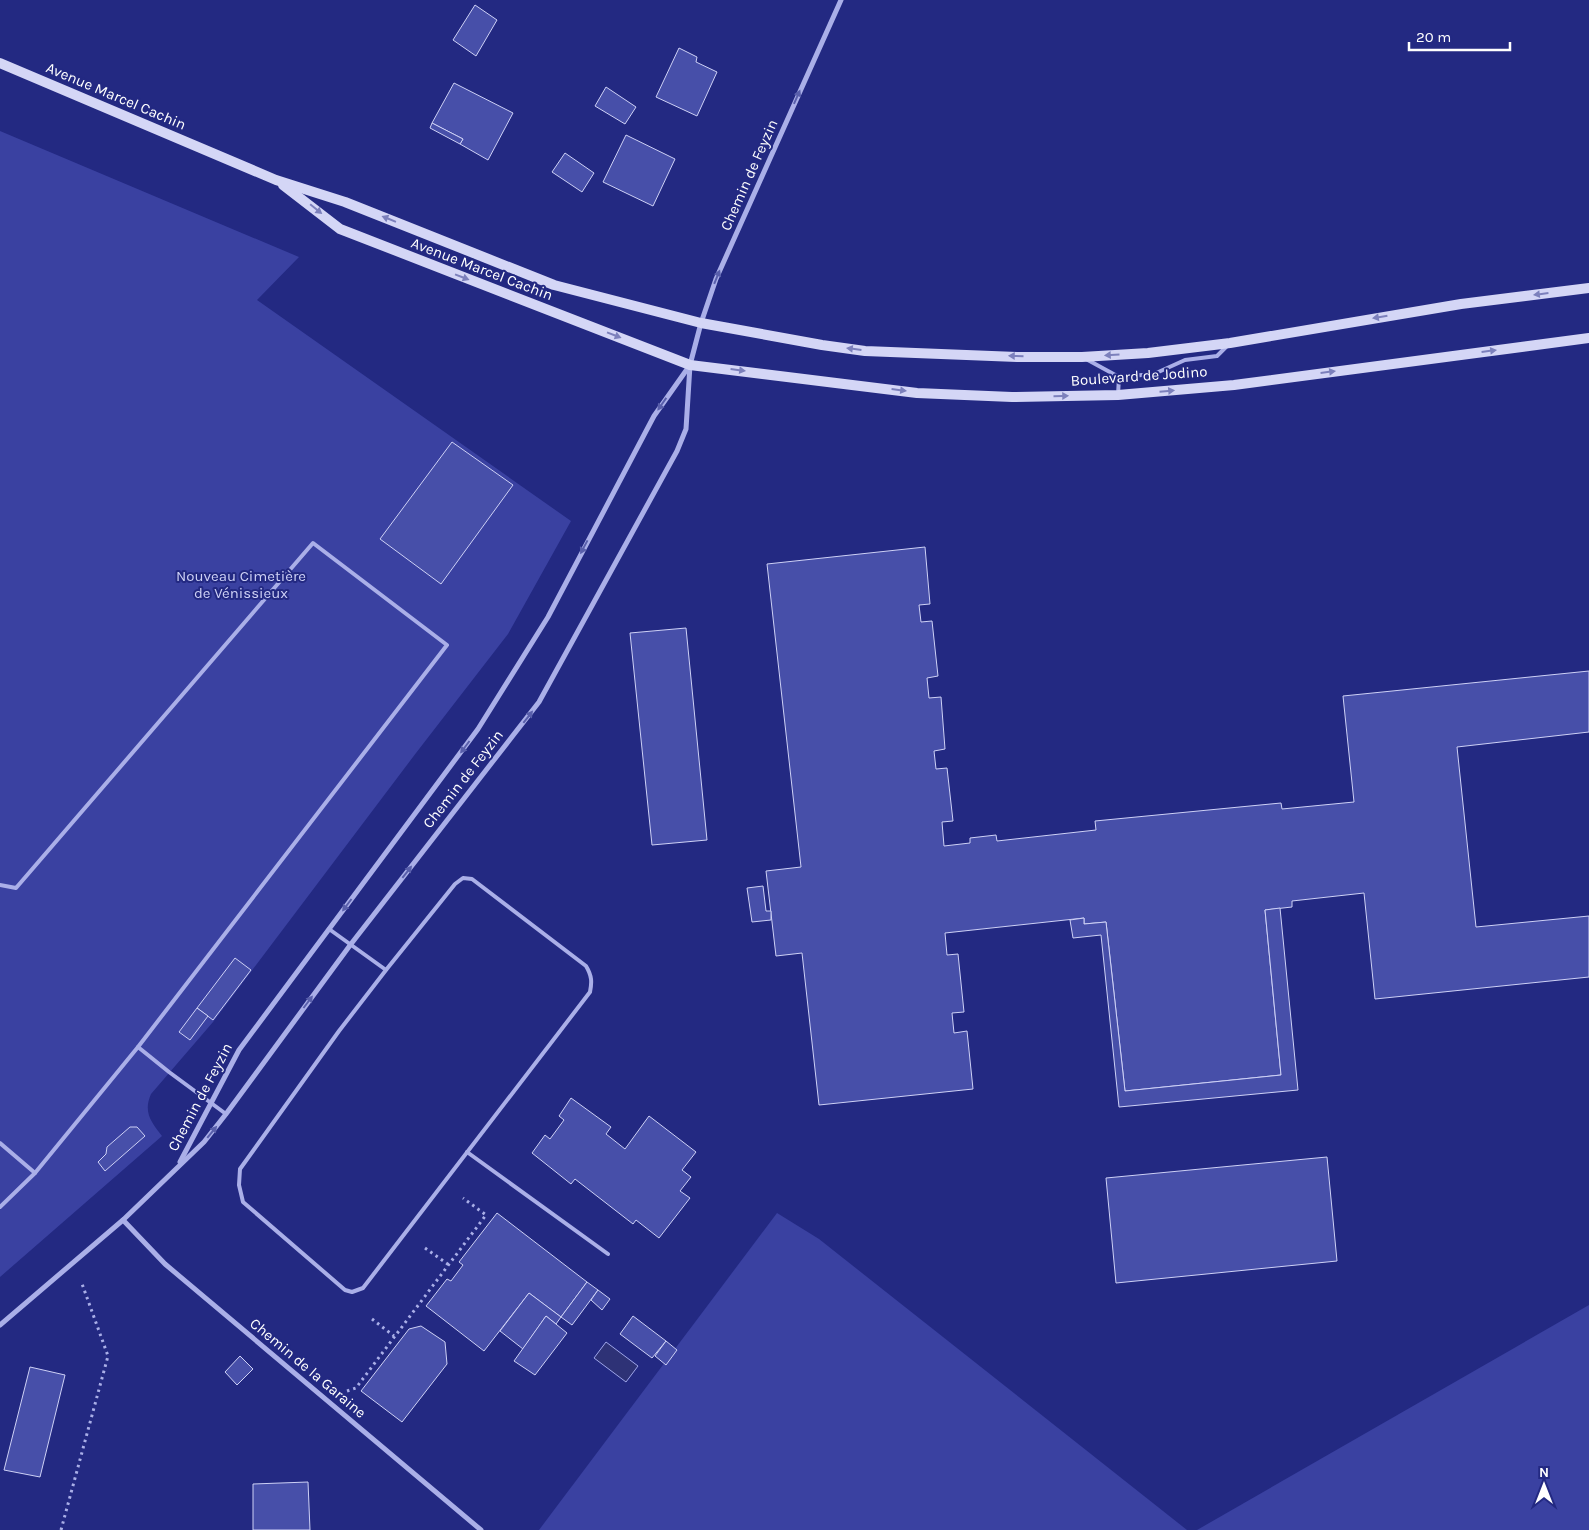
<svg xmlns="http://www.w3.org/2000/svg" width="1589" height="1530" viewBox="0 0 1589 1530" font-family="Karla,sans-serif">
  <rect width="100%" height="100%" fill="#232982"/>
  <!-- green -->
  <g fill="#3a41a1">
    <path d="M0 131 299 257 257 300 571 521 508 634 416 753 213 1022 151 1094C143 1112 151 1122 162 1136L0 1277Z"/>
    <polygon points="777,1213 819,1239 1187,1530 539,1530"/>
    <polygon points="1589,1305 1589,1530 1197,1530"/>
  </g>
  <!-- water -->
  <polygon fill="#2e3276" stroke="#9ea5e9" points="606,1342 638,1366 626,1382 594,1358"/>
  <!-- building -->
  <g fill="#474fa9" stroke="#ced1f6">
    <polygon points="475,5 497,20 476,56 453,40"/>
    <polygon points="679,48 697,57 696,62 717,72 697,116 656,97"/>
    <polygon points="454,83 513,113 488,160 460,144 463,139 432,123"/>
    <polygon points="606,87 636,107 625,124 595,106"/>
    <polygon points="432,123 463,139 460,144 430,128"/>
    <polygon points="626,135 675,159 653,206 603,182"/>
    <polygon points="565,153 594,173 582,192 552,172"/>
    <polygon points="452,442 513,485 441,584 380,539"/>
    <polygon points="925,547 930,604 919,605 921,622 932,621 938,676 927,678 929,698 941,697 945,749 934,751 936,769 947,768 953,821 942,822 944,846 970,843 970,838 996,835 997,841 1096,830 1095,821 1281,803 1282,809 1354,802 1343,696 1589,671 1589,732 1457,747 1476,927 1589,916 1589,977 1375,999 1364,893 1292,901 1292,907 1265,910 1281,1075 1125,1091 1106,922 1084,924 1084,918 945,933 947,955 958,954 964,1012 952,1013 954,1033 967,1031 973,1089 819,1105 802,953 776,956 766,871 801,867 767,564"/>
    <polygon points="686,628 707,840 652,845 630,633"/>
    <polygon points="763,886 766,911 771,911 771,920 752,922 747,888"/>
    <polygon points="1280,908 1298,1090 1119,1107 1101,935 1073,938 1070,920 1084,918 1084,924 1106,922 1125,1091 1281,1075 1265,910"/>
    <polygon points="235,958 251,970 213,1020 197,1008"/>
    <polygon points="197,1008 208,1016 190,1040 179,1032"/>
    <polygon points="571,1098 611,1127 606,1134 625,1149 649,1116 696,1152 682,1170 691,1177 680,1191 690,1198 659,1238 636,1220 633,1224 575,1179 571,1184 532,1153 545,1135 550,1139 564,1120 559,1116"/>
    <polygon points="130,1127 137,1127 145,1136 105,1171 98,1162 106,1154 107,1147"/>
    <polygon points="1327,1157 1337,1261 1116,1283 1106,1178"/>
    <polygon points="497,1213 587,1282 561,1317 529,1293 484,1351 426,1306 447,1279 451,1281 463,1265 459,1262"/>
    <polygon points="587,1282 598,1290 572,1325 561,1317"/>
    <polygon points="598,1290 610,1299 602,1310 591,1300"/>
    <polygon points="529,1293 561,1317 556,1324 546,1316 523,1349 500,1331"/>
    <polygon points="546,1316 567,1333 535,1375 514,1361"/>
    <polygon points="633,1316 666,1341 652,1358 620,1334"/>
    <polygon points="421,1326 445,1342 447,1364 402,1422 361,1391 409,1329"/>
    <polygon points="666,1341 677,1350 666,1365 655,1356"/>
    <polygon points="240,1356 253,1369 237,1385 225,1372"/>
    <polygon points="30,1367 65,1375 40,1477 4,1470"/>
    <polygon points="308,1482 310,1530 253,1530 253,1484"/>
  </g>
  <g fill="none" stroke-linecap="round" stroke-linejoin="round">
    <!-- path -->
    <g stroke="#aaafe8" stroke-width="3" stroke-dasharray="2.5 4" stroke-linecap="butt">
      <polyline points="425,1248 449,1265"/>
      <polyline points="372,1319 394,1336"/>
      <polyline points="347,1391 356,1388 486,1215 463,1198"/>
      <polyline points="61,1530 108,1356 81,1281"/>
    </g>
    <!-- lane -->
    <g stroke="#aaafe8" stroke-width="4">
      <polyline points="1086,359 1119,377 1154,374 1185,360 1217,356 1227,346"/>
      <polyline points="1118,395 1119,377"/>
      <polyline points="0,885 16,888 313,543 447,645 138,1047 169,1072 226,1114"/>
      <path d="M329 929 386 970 455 884 463 878 472 879 586 966C592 976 592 982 590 992L363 1288 352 1292 345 1290 243 1202 239 1185 240 1169 339 1031 386 970"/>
      <polyline points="0,1143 35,1173"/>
      <polyline points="467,1152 608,1254"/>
      <polyline points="0,1207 35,1173 138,1047"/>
    </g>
    <!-- street -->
    <g stroke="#aaafe8" stroke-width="5">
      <polyline points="180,1162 239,1050 478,729 548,617 654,416 690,365"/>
      <polyline points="123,1220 165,1264 481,1530"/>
      <polyline points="0,1325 123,1220 204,1142 226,1114 351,944 539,702 677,451 686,429 690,365 701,323 716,279 841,0"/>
    </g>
    <!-- secondary -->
    <g stroke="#d4d6f6" stroke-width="10">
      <polyline points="0,63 276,180 345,202 554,285 701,323 822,345 865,351 1017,357 1082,357 1148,353 1230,343 1461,304 1589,288"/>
      <polyline points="283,185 340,229 690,365 917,393 1012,397 1118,395 1234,385 1589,338"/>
    </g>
  </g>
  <!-- one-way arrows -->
  <defs><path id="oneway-solid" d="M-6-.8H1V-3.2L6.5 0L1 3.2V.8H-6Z" transform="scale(1.25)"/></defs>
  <g fill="#595fab">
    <use href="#oneway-solid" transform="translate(797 97) rotate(-66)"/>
    <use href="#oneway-solid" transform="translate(717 277) rotate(-68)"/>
    <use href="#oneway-solid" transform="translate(662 404) rotate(125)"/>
    <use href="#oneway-solid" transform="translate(584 547) rotate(118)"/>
    <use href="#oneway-solid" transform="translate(528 717) rotate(-52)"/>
    <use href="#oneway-solid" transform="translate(465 747) rotate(127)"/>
    <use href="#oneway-solid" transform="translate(407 872) rotate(-52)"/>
    <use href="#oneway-solid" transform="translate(347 905) rotate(127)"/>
    <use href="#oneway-solid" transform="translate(308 1002) rotate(-53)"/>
    <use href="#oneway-solid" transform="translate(212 1132) rotate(-51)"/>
  </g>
  <g fill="#7c80bc">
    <use href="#oneway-solid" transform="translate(316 209) rotate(39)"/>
    <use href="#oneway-solid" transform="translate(389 219) rotate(-158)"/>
    <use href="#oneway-solid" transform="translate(462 277) rotate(21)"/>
    <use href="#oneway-solid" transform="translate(1541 294) rotate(173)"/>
    <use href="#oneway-solid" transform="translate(1380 317) rotate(171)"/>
    <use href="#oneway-solid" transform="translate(614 335) rotate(21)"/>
    <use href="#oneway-solid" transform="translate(854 349) rotate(-173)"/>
    <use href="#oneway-solid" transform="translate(1489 351) rotate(-7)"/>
    <use href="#oneway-solid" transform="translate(1112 355) rotate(177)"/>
    <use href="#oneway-solid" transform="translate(1016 356) rotate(-179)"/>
    <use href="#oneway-solid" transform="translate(738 370) rotate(7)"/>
    <use href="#oneway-solid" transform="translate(1328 372) rotate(-7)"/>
    <use href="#oneway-solid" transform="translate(899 390) rotate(7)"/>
    <use href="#oneway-solid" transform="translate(1167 391) rotate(-5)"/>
    <use href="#oneway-solid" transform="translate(1061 396) rotate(-1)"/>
  </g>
  <g text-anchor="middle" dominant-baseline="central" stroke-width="4" stroke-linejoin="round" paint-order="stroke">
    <!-- street labels -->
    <g font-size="15" fill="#fff" stroke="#232982">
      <text transform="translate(116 96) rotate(23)">Avenue Marcel Cachin</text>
      <text transform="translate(749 175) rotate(-66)">Chemin de Feyzin</text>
      <text transform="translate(482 269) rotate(21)">Avenue Marcel Cachin</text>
      <text transform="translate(1139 376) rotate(-4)">Boulevard de Jodino</text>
      <text transform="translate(463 779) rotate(-52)">Chemin de Feyzin</text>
      <text transform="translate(200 1097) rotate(-62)">Chemin de Feyzin</text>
      <text transform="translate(308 1368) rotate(40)">Chemin de la Garaine</text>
    </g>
    <!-- park labels -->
    <g font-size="15" fill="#ced1f6" stroke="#232982">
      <text x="241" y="576">Nouveau Cimetière<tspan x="241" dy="17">de Vénissieux</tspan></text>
    </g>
  </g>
  <!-- north arrow -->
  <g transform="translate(1544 1485)" stroke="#232982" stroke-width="4" paint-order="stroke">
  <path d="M0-4L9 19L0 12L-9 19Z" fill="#ffffff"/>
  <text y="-8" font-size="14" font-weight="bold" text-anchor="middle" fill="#ffffff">N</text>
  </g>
  <!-- scale -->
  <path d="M1409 42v8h101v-8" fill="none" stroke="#ffffff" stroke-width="2.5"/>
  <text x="1416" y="42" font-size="15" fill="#ffffff" stroke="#232982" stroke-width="4" paint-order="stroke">20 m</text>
</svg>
